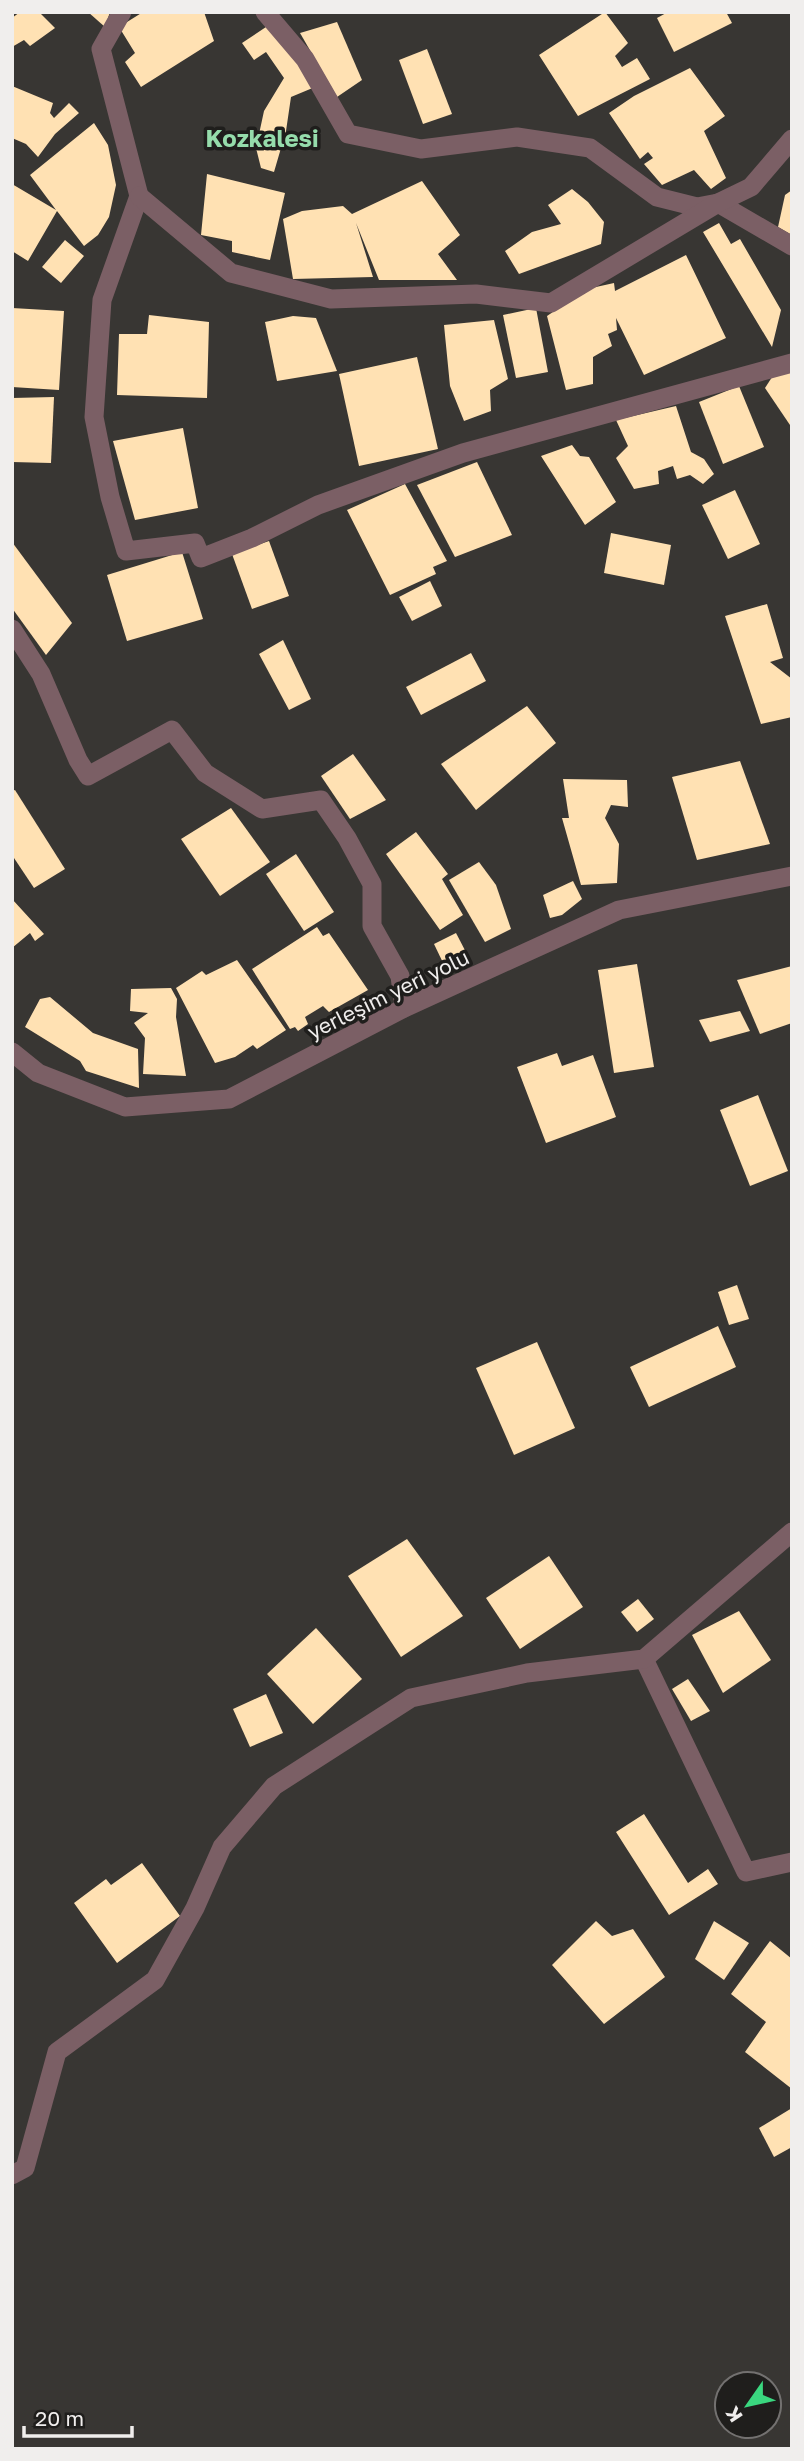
<svg xmlns="http://www.w3.org/2000/svg" width="804" height="2461" viewBox="0 0 804 2461" font-family="'Golos Text',sans-serif">
  <rect width="100%" height="100%" fill="#383633"/>
  <!-- building -->
  <g fill="#ffe1b3">
    <polygon points="20,12 39,12 55,28 30,46 24,40 12,47 12,18"/>
    <polygon points="88,12 110,12 105,27"/>
    <polygon points="143,12 204,12 214,41 141,87 125,62 135,53 119,27"/>
    <polygon points="605,12 628,43 615,56 622,67 637,58 650,79 578,116 539,55"/>
    <polygon points="668,12 726,12 732,23 674,52 657,18"/>
    <polygon points="337,22 362,80 337,97 300,33"/>
    <polygon points="272,23 315,87 291,97 286,131 274,172 261,168 256,148 264,111 284,78 266,52 254,60 242,43"/>
    <polygon points="427,49 452,114 423,124 399,60"/>
    <polygon points="690,68 725,116 704,131 726,178 711,189 694,170 662,185 644,164 653,158 648,152 640,159 609,113 634,96"/>
    <polygon points="12,86 53,103 50,113 54,118 69,103 79,113 55,134 38,157 26,144 12,138"/>
    <polygon points="94,123 108,145 116,185 109,217 98,235 84,246 57,211 28,261 12,251 12,184 56,210 30,175"/>
    <polygon points="207,174 285,193 270,260 232,252 232,241 201,235"/>
    <polygon points="422,181 460,235 438,254 457,280 379,280 356,223 373,277 293,279 283,219 302,211 343,206 352,214"/>
    <polygon points="572,189 588,202 604,222 601,244 519,274 505,251 532,232 561,224 548,205"/>
    <polygon points="792,190 792,235 778,227 785,195"/>
    <polygon points="719,223 731,244 740,239 781,310 772,347 703,232"/>
    <polygon points="65,240 84,256 61,283 42,267"/>
    <polygon points="686,255 726,338 644,375 616,318 617,330 608,334 612,346 593,357 593,384 566,390 547,316 587,289 614,283 615,291"/>
    <polygon points="12,308 64,311 59,390 12,387"/>
    <polygon points="536,308 548,372 516,378 503,315"/>
    <polygon points="149,315 209,322 207,398 117,395 119,334 147,334"/>
    <polygon points="293,316 316,318 337,371 277,381 265,322"/>
    <polygon points="494,320 508,379 490,390 491,411 464,421 450,386 444,325"/>
    <polygon points="417,357 438,449 359,466 339,374"/>
    <polygon points="792,370 792,428 765,388 776,371"/>
    <polygon points="739,386 764,447 723,464 699,402"/>
    <polygon points="54,397 51,463 12,462 12,398"/>
    <polygon points="676,406 691,452 704,459 714,474 703,484 690,475 677,479 673,466 658,471 659,484 634,489 616,458 628,446 616,420"/>
    <polygon points="183,428 198,508 135,520 113,441"/>
    <polygon points="572,445 580,456 589,457 616,502 585,525 541,456"/>
    <polygon points="477,462 512,535 455,557 417,485"/>
    <polygon points="405,484 447,561 433,567 436,574 390,595 347,510"/>
    <polygon points="735,490 760,544 728,559 702,505"/>
    <polygon points="611,533 671,545 664,585 604,573"/>
    <polygon points="269,541 289,596 252,609 232,554"/>
    <polygon points="12,542 72,623 46,655 12,608"/>
    <polygon points="182,552 203,619 127,641 107,575"/>
    <polygon points="430,581 442,606 412,621 399,597"/>
    <polygon points="767,604 783,658 770,662 792,679 792,717 761,724 725,616"/>
    <polygon points="283,640 311,699 289,710 259,654"/>
    <polygon points="471,653 486,681 421,715 406,687"/>
    <polygon points="527,706 556,743 476,810 441,764"/>
    <polygon points="353,754 386,800 350,819 321,776"/>
    <polygon points="740,761 770,844 697,860 672,777"/>
    <polygon points="563,779 627,780 628,807 611,805 605,818 619,844 617,883 581,885 562,818 569,818"/>
    <polygon points="15,790 65,869 34,888 12,855 12,791"/>
    <polygon points="231,808 270,862 220,896 181,839"/>
    <polygon points="416,832 448,874 442,879 463,915 440,930 386,854"/>
    <polygon points="296,854 334,912 304,931 266,874"/>
    <polygon points="479,862 496,885 511,929 485,942 449,880"/>
    <polygon points="573,881 582,899 562,915 550,918 543,895"/>
    <polygon points="12,899 44,934 35,941 30,933 12,948"/>
    <polygon points="317,927 323,936 329,933 368,990 329,1012 323,1006 305,1017 308,1024 298,1031 295,1027 290,1029 252,969"/>
    <polygon points="456,933 469,958 446,969 434,944"/>
    <polygon points="237,960 286,1030 257,1049 253,1045 235,1057 215,1063 176,988 202,971 206,975"/>
    <polygon points="637,964 654,1067 614,1073 598,970"/>
    <polygon points="792,966 792,1023 760,1034 737,980"/>
    <polygon points="171,988 177,999 176,1017 186,1076 143,1074 145,1038 134,1023 148,1013 130,1011 131,989"/>
    <polygon points="50,997 93,1033 138,1049 139,1088 86,1071 80,1061 25,1027 40,999"/>
    <polygon points="740,1011 750,1031 710,1042 699,1020"/>
    <polygon points="557,1053 562,1066 593,1055 616,1117 546,1143 517,1067"/>
    <polygon points="758,1095 788,1171 750,1186 720,1110"/>
    <polygon points="737,1285 749,1319 729,1325 718,1292"/>
    <polygon points="718,1326 736,1367 649,1407 630,1367"/>
    <polygon points="537,1342 575,1428 514,1455 476,1368"/>
    <polygon points="407,1539 463,1616 401,1657 348,1576"/>
    <polygon points="549,1556 583,1607 520,1649 486,1598"/>
    <polygon points="638,1599 654,1619 637,1632 621,1612"/>
    <polygon points="739,1611 771,1660 723,1693 692,1635"/>
    <polygon points="316,1628 362,1679 313,1724 267,1674"/>
    <polygon points="688,1679 710,1711 691,1721 672,1689"/>
    <polygon points="266,1694 283,1733 250,1747 233,1709"/>
    <polygon points="644,1814 688,1883 708,1869 718,1884 669,1915 616,1832"/>
    <polygon points="142,1863 180,1916 117,1963 74,1903 106,1879 111,1885"/>
    <polygon points="596,1921 612,1936 633,1929 665,1977 604,2024 552,1965"/>
    <polygon points="714,1921 749,1943 724,1980 695,1959"/>
    <polygon points="770,1941 792,1959 792,2089 745,2052 766,2022 731,1994"/>
    <polygon points="792,2108 792,2147 774,2157 759,2128"/>
  </g>
  <g fill="none" stroke-linecap="round" stroke-linejoin="round">
    <!-- minor -->
    <g stroke="#7b5f65" stroke-width="19">
      <polyline points="122,12 101,49 139,196 102,300 94,417 110,497 126,551 195,543 201,558 252,538 318,505 463,453 792,363"/>
      <polyline points="265,12 305,59 348,134 421,149 517,137 590,148 657,197 697,207 718,203 792,246"/>
      <polyline points="139,196 231,273 331,299 476,294 551,303 718,203 751,187 792,139"/>
      <polyline points="12,629 41,674 78,760 88,776 172,730 205,773 262,809 321,800 347,838 372,884 372,926 400,976 404,1008"/>
      <polyline points="644,1659 746,1872 792,1862"/>
      <polyline points="12,2175 25,2168 57,2052 155,1980 195,1908 222,1847 274,1786 411,1698 527,1673 644,1659 792,1532"/>
    </g>
    <!-- tertiary -->
    <polyline stroke="#7b5f65" stroke-width="19" points="12,1052 38,1073 125,1107 229,1099 404,1008 619,910 792,876"/>
  </g>
  <g text-anchor="middle" dominant-baseline="central" stroke-width="7" stroke-linejoin="round" paint-order="stroke">
    <!-- street labels -->
    <g font-size="21" fill="#f0eeed" stroke="#1f1e1c">
      <text transform="translate(388 994) rotate(-26)">yerleşim yeri yolu</text>
    </g>
    <!-- quarter labels -->
    <g font-size="24" font-weight="bold" fill="#95dcab" stroke="#1f1e1c">
      <text x="262" y="137">Kozkalesi</text>
    </g>
  </g>
  <!-- border -->
  <rect width="804" height="2461" fill="none" stroke="#f0eeed" stroke-width="28"/>
  <!-- north arrow -->
  <g transform="translate(748 2405) rotate(236)"><circle r="33" fill="#1f1e1c" stroke="#737170" stroke-width="2"/>
  <path d="M0-5L12 26L0 18L-12 26Z" fill="#3ad77f"/>
  <text y="-10" font-size="19" font-weight="bold" text-anchor="middle" fill="#f0eeed">K</text>
  </g>
  <!-- scale -->
  <path d="M24 2426v10h108v-10" fill="none" stroke="#f0eeed" stroke-width="3.5"/>
  <text x="35" y="2426" font-size="21" fill="#f0eeed" stroke="#1f1e1c" stroke-width="5" paint-order="stroke">20 m</text>
</svg>
